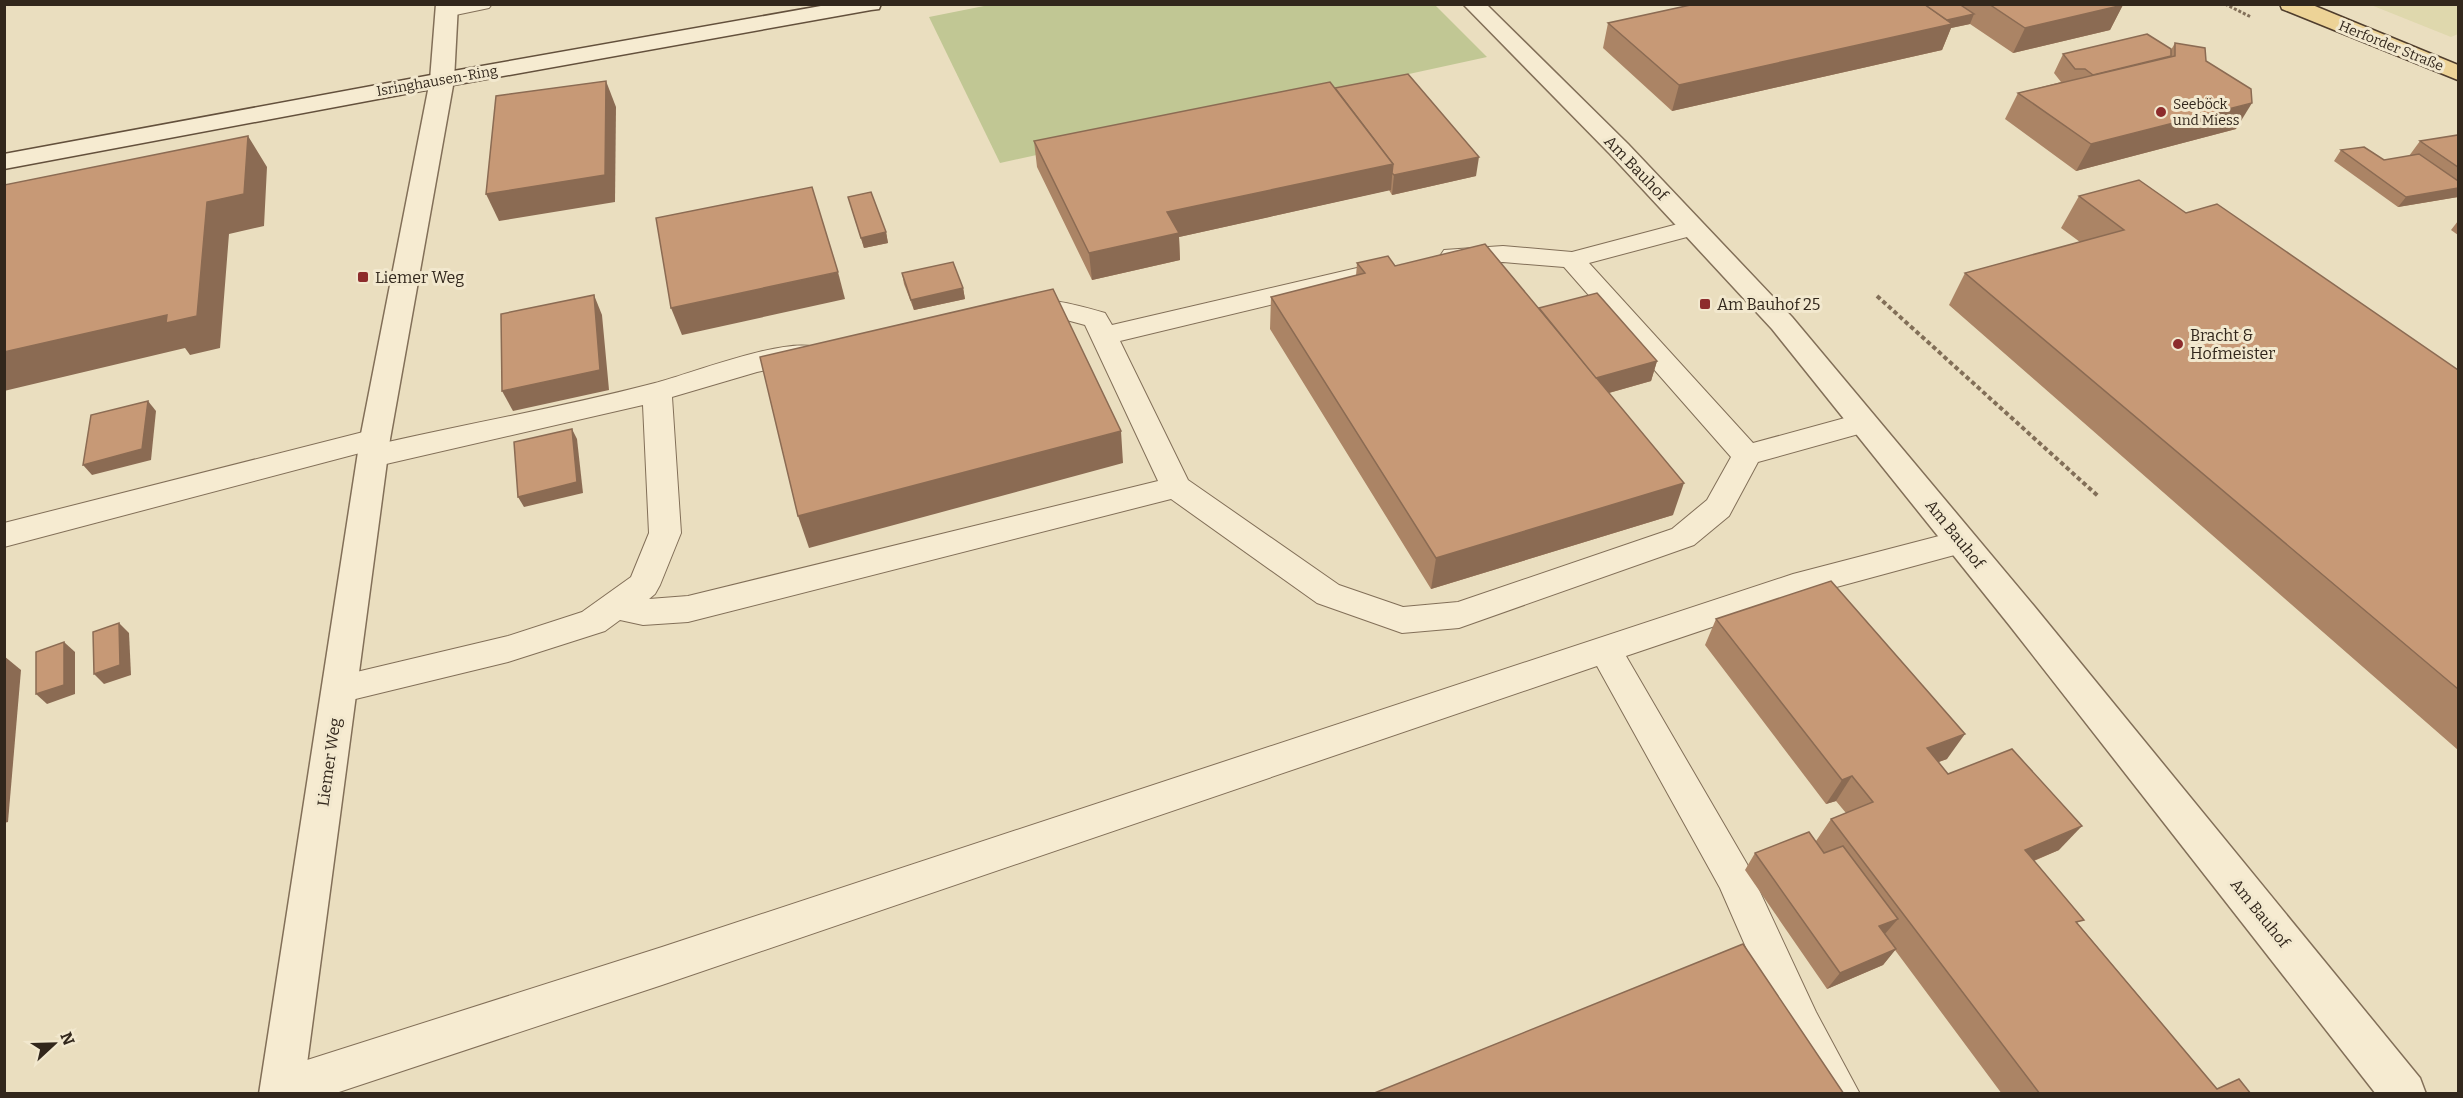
<svg xmlns="http://www.w3.org/2000/svg" width="2463" height="1098" viewBox="0 0 2463 1098" font-family="Bitter,serif">
  <rect width="100%" height="100%" fill="#eadebf"/>
  <!-- farmland -->
  <polygon fill="#dfd8ad" points="2371,5 2458,5 2458,34 2451,37"/>
  <!-- green -->
  <polygon fill="#c1c794" points="994,4 1435,5 1487,57 1000,163 929,17"/>
  <g fill="none" stroke-linecap="round" stroke-linejoin="round">
    <defs>
      <g id="lane">
        <polygon points="492,4 489,8 446,17 439,15 436,11 439,7"/>
        <path d="M1693 220 1702 223 1706 228 1702 233 1589 263 1753 443 1863 413 1873 416 1877 423 1873 430 1758 462 1729 516 1694 545 1459 628 1402 633 1317 603 1171 499 688 622 643 625 620 620 605 631 508 662 339 703 327 699 322 689 327 679 508 636 582 612 631 577 649 533 643 405 373 467 363 463 358 456 360 453 4 547V523L375 429 385 432 390 439 388 442C477 422 567 406 655 383 690 374 782 338 814 347L818 353 814 359 757 372 672 397 681 533 660 585 655 594 649 599 688 596 1158 481 1085 325 1059 318 1020 319 1011 316 1007 310 1011 304C1043 295 1074 304 1105 313L1112 325 1357 268 1366 270 1370 276 1366 282 1120 341 1188 480 1339 585 1403 607 1458 602 1672 529 1707 500 1731 457 1564 267 1503 262 1453 264 1444 262 1440 256 1444 250 1503 246 1572 252Z"/>
        <polygon points="1962,530 1973,534 1978,542 1973,550 1807,595 1626,656 1747,864 1816,1012 1860,1094 1814,1094 1787,1041 1720,888 1597,666 662,985 333,1094 263,1094 261,1089 267,1074 282,1068 662,947 1793,574"/>
      </g>
      <g id="street">
        <polygon points="436,4 458,4 454,80 390,439 303,1094 259,1094 360,439 430,80"/>
        <polygon points="1463,4 1486,4 1628,144 1792,317 2034,606 2420,1078 2426,1094 2376,1094 2010,626 1772,329 1610,154"/>
      </g>
      <polygon id="secondary" points="832,4 881,4 879,9 871,10 442,87 4,169 4,154 442,73"/>
      <polygon id="primary" points="2280,4 2310,4 2458,65 2458,80 2282,9"/>
    </defs>
    <!-- lane casing -->
    <use href="#lane" stroke="#826f58" stroke-width="2"/>
    <!-- street casing -->
    <use href="#street" stroke="#826f58" stroke-width="3"/>
    <!-- secondary casing -->
    <use href="#secondary" stroke="#63503c" stroke-width="3"/>
    <!-- primary casing -->
    <use href="#primary" stroke="#4f3d2d" stroke-width="3"/>
    <!-- path-far1 -->
    <polyline stroke="#826f58" stroke-width="3" stroke-dasharray="3 2" stroke-linecap="butt" points="2225,4 2251,17"/>
    <!-- path -->
    <polyline stroke="#826f58" stroke-width="4" stroke-dasharray="4.5 3" stroke-linecap="butt" points="1877,296 2098,496"/>
    <!-- lane -->
    <use href="#lane" fill="#f6ebd1" fill-rule="evenodd"/>
    <!-- street -->
    <use href="#street" fill="#f6ebd1" fill-rule="evenodd"/>
    <!-- secondary -->
    <use href="#secondary" fill="#f6ebd1" fill-rule="evenodd"/>
    <!-- primary -->
    <use href="#primary" fill="#edd397" fill-rule="evenodd"/>
  </g>
  <!-- wall -->
  <g fill="#ab8465">
    <polygon points="1695,4 2123,4 2110,30 2013,53 1970,24 1951,28 1942,50 1672,111 1603,48 1608,23"/>
    <polygon points="2175,43 2206,61 2236,129 2076,171 2005,119 2018,93 2061,82 2054,73 2063,54 2171,50"/>
    <polygon points="1335,88 1476,176 1392,195 1389,190 1179,237 1180,260 1092,280 1037,167 1034,141"/>
    <polygon points="2458,135 2458,197 2398,207 2334,161 2341,150 2384,160 2409,156 2420,141"/>
    <polygon points="2079,196 2186,213 2458,370 2458,750 1949,305 1965,273 2080,242 2061,228"/>
    <polygon points="848,197 886,232 888,243 864,248"/>
    <polygon points="2458,221 2458,235 2451,230"/>
    <polygon points="1357,263 1395,266 1539,308 1657,361 1651,381 1609,393 1673,515 1431,589 1270,329 1271,297 1356,276"/>
    <polygon points="902,273 963,288 965,299 914,310 904,284"/>
    <polygon points="1716,619 1947,759 1938,762 1948,774 2059,850 2034,861 2079,925 2217,1089 2251,1094 2002,1094 1895,950 1883,965 1827,989 1745,870 1755,853 1816,841 1831,819 1846,813 1836,801 1826,804 1705,645"/>
  </g>
  <!-- shaded-wall -->
  <g fill="#8b6b53">
    <polygon points="2123,5 2110,30 2013,53 2025,28"/>
    <polygon points="1974,14 1970,24 1951,28 1942,50 1672,111 1679,85 1924,25"/>
    <polygon points="606,81 616,107 615,202 499,221 486,194"/>
    <polygon points="2252,103 2236,129 2076,171 2091,144"/>
    <polygon points="248,136 267,167 264,226 229,234 220,348 190,355 185,348 4,391 4,352 207,202"/>
    <polygon points="1479,157 1476,176 1392,195 1394,175"/>
    <polygon points="1393,164 1391,190 1179,237 1180,260 1092,280 1089,253 1167,212"/>
    <polygon points="2458,188 2458,197 2398,207 2406,197"/>
    <polygon points="886,232 888,243 864,248 861,238"/>
    <polygon points="838,272 845,299 682,335 671,308"/>
    <polygon points="963,288 965,299 914,310 911,300"/>
    <polygon points="594,295 602,315 609,390 513,411 502,391"/>
    <polygon points="1657,361 1651,381 1580,401 1585,381"/>
    <polygon points="148,401 156,411 151,460 92,475 83,465"/>
    <polygon points="572,429 577,439 583,493 524,507 518,497"/>
    <polygon points="1121,431 1123,463 809,548 798,516"/>
    <polygon points="1684,483 1673,515 1431,589 1436,558"/>
    <polygon points="119,623 129,633 131,675 104,684 94,674"/>
    <polygon points="64,642 75,652 75,694 47,704 36,694"/>
    <polygon points="4,656 21,670 8,822 4,823"/>
    <polygon points="1965,734 1947,759 1909,773 1927,748"/>
    <polygon points="1852,776 1836,801 1826,804 1842,780"/>
    <polygon points="2082,826 2059,850 2004,873 2025,850"/>
    <polygon points="1898,919 1884,935 1879,926"/>
    <polygon points="1896,949 1883,965 1827,989 1840,973"/>
  </g>
  <!-- building -->
  <g fill="#c79976" stroke="#8b6b53" stroke-width="1.5">
    <polygon points="1695,4 1924,4 1952,24 1679,85 1608,23"/>
    <polygon points="1924,4 1959,4 1974,14 1947,20"/>
    <polygon points="1989,4 2123,4 2123,5 2025,28"/>
    <polygon points="2147,34 2171,49 2171,56 2093,75 2085,69 2075,69 2063,54"/>
    <polygon points="2175,43 2205,48 2206,61 2251,89 2252,103 2091,144 2018,93 2175,56"/>
    <polygon points="1408,74 1479,157 1394,175 1392,173 1393,164 1335,88"/>
    <polygon points="606,81 605,175 486,194 496,96"/>
    <polygon points="1330,82 1393,164 1167,212 1179,233 1089,253 1034,141"/>
    <polygon points="2458,135 2458,167 2420,141"/>
    <polygon points="248,136 244,194 207,202 197,316 166,323 167,315 4,352 4,185"/>
    <polygon points="2364,147 2384,160 2419,154 2458,181 2458,188 2406,197 2341,150"/>
    <polygon points="2139,180 2186,213 2217,204 2458,370 2458,689 1965,273 2124,230 2079,196"/>
    <polygon points="812,187 838,272 671,308 656,218"/>
    <polygon points="871,192 886,232 861,238 848,197"/>
    <polygon points="1485,244 1684,483 1436,558 1271,297 1365,273 1357,263 1388,256 1395,266"/>
    <polygon points="953,262 963,288 911,300 902,273"/>
    <polygon points="1053,289 1121,431 798,516 760,357"/>
    <polygon points="1597,293 1657,361 1596,378 1539,308"/>
    <polygon points="594,295 600,370 502,391 501,314"/>
    <polygon points="148,401 142,449 83,465 91,415"/>
    <polygon points="572,429 577,482 518,497 514,442"/>
    <polygon points="1831,581 1965,734 1927,748 1948,774 2012,749 2082,826 2025,850 2084,920 2076,922 2217,1089 2239,1079 2251,1094 2040,1094 1831,819 1873,802 1852,776 1842,780 1716,619"/>
    <polygon points="119,623 120,665 94,674 93,632"/>
    <polygon points="64,642 64,685 36,694 36,652"/>
    <polygon points="1809,832 1824,853 1843,846 1898,919 1879,926 1896,949 1840,973 1755,853"/>
    <polygon points="1743,944 1844,1094 1372,1094"/>
  </g>
  <!-- markers -->
  <g fill="#8d2c2c" stroke="#f2e8ce" stroke-width="2">
    <circle cx="2161" cy="112" r="6"/>
    <rect x="357" y="271" width="12" height="12" rx="3"/>
    <rect x="1699" y="298" width="12" height="12" rx="3"/>
    <circle cx="2178" cy="344" r="6"/>
  </g>
  <g text-anchor="middle" dominant-baseline="central" stroke-width="6" stroke-linejoin="round" paint-order="stroke">
    <!-- far-street labels -->
    <g font-size="14" fill="#32271c" stroke="#f2e8ce">
      <text transform="translate(2391 46) rotate(22)">Herforder Straße</text>
      <text transform="translate(437 81) rotate(-10)">Isringhausen-Ring</text>
    </g>
    <!-- far-poi labels -->
    <g font-size="14" fill="#32271c" stroke="#f2e8ce" text-anchor="start">
      <text x="2173" y="104">Seeböck<tspan x="2173" dy="16">und Miess</tspan></text>
    </g>
    <!-- street labels -->
    <g font-size="16" fill="#32271c" stroke="#f2e8ce">
      <text transform="translate(1636 168) rotate(46)">Am Bauhof</text>
      <text transform="translate(1955 534) rotate(51)">Am Bauhof</text>
      <text transform="translate(329 762) rotate(-82)">Liemer Weg</text>
      <text transform="translate(2260 913) rotate(51)">Am Bauhof</text>
    </g>
    <!-- poi labels -->
    <g font-size="16" fill="#32271c" stroke="#f2e8ce" text-anchor="start">
      <text x="375" y="277">Liemer Weg</text>
      <text x="1717" y="304">Am Bauhof 25</text>
      <text x="2190" y="335">Bracht &amp;<tspan x="2190" dy="18">Hofmeister</tspan></text>
    </g>
  </g>
  <!-- border -->
  <rect width="2463" height="1098" fill="none" stroke="#32271c" stroke-width="12"/>
  <!-- north arrow -->
  <g transform="translate(54 1044) rotate(68)" stroke="#f2e8ce" stroke-width="4.5" paint-order="stroke">
  <path d="M0-4.5L10 22L0 15L-10 22Z" fill="#32271c"/>
  <text y="-9" font-size="16" font-weight="bold" text-anchor="middle" fill="#32271c">N</text>
  </g>
</svg>
